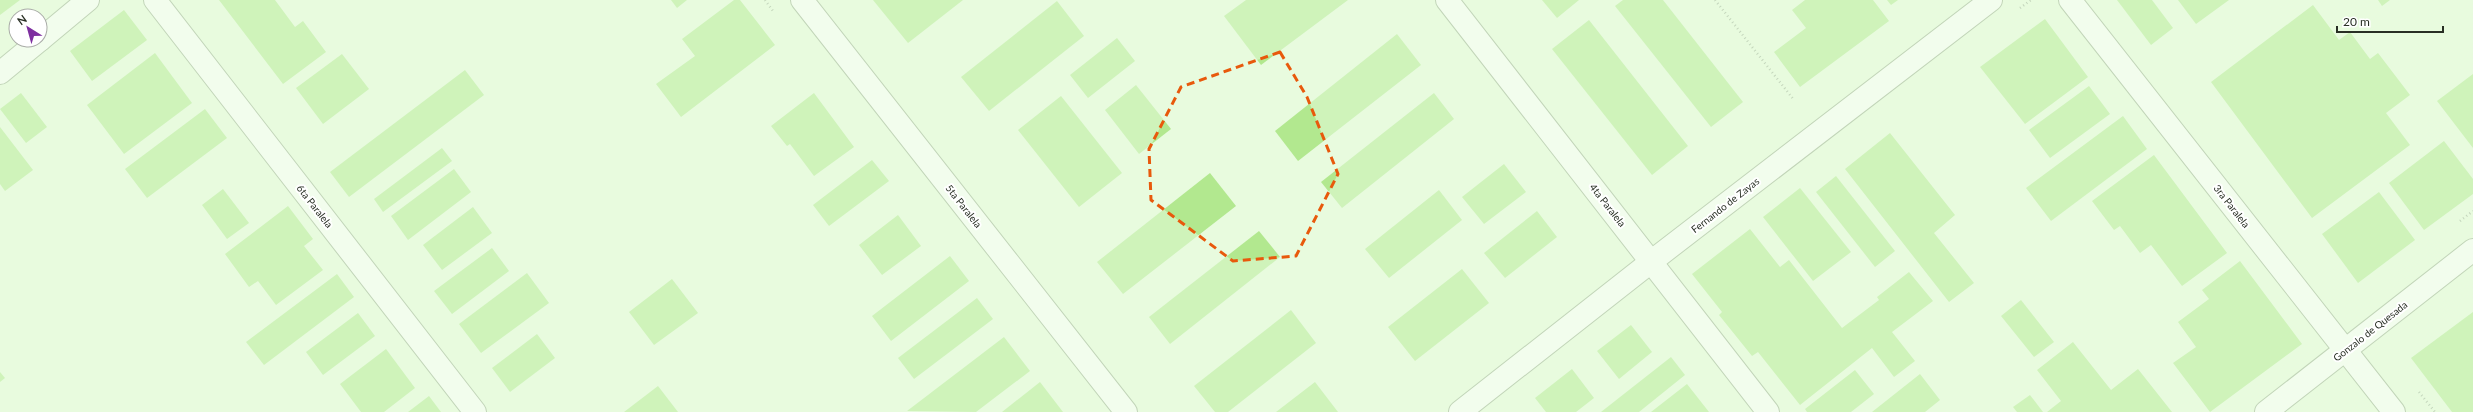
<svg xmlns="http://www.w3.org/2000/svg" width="2473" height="412" viewBox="0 0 2473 412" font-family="Lato,sans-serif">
  <rect width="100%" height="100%" fill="#e8fbde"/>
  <!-- building -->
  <g fill="#b2e88f">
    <polygon points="0,0 20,0 0,15"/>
    <polygon points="219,0 275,0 295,27 303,21 326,52 283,84"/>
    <polygon points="671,0 687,0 677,8"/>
    <polygon points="734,0 740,0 775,45 681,117 656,84 695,56 682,39"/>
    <polygon points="873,0 963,0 908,43"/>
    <polygon points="1246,0 1348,0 1261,65 1224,16"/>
    <polygon points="1542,0 1579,0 1557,18"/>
    <polygon points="1623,0 1663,0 1743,102 1711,127 1615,6"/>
    <polygon points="1805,0 1873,0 1889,21 1800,87 1774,52 1806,28 1792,10"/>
    <polygon points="1887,0 1898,0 1891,5"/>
    <polygon points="2117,0 2152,0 2173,28 2151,45"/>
    <polygon points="2178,0 2229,0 2196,24"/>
    <polygon points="2378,0 2390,0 2382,6"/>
    <polygon points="1057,1 1084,36 989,111 961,77"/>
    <polygon points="2313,5 2339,40 2350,32 2370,59 2378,53 2410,95 2386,113 2410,145 2312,218 2211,82"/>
    <polygon points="124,10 147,40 92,81 70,51"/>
    <polygon points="2045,19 2088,77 2025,124 1980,67"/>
    <polygon points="1589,20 1688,146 1652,175 1552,49"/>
    <polygon points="1397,34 1421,65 1298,161 1275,131"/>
    <polygon points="1117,38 1135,61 1088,98 1070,75"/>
    <polygon points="155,53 192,103 124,154 87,105"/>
    <polygon points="342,54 369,89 323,124 296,88"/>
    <polygon points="465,70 484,95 349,197 330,172"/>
    <polygon points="2473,74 2473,148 2437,101"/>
    <polygon points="1136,85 1171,129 1139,154 1105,110"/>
    <polygon points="2089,86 2110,114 2050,158 2029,130"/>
    <polygon points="21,93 47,127 26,143 0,109"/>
    <polygon points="814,93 854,147 814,176 790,144 787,146 771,126"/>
    <polygon points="1434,93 1454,119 1342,208 1321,182"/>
    <polygon points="1061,96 1122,173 1079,207 1018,130"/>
    <polygon points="205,109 227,138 147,198 125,169"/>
    <polygon points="2123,116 2147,149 2051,221 2026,188"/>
    <polygon points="0,127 33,170 5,191 0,184"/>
    <polygon points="1890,133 1955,215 1934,233 1974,283 1949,302 1845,169"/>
    <polygon points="2444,141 2473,179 2473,194 2424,230 2389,183"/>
    <polygon points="442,148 452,161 383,212 374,199"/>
    <polygon points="2154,155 2227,253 2182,286 2151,245 2140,253 2120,226 2114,230 2092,201"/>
    <polygon points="872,160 889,181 829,226 813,205"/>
    <polygon points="1504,164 1526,192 1484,224 1462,197"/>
    <polygon points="454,169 471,192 408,240 391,216"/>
    <polygon points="1210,173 1236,206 1123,294 1097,262"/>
    <polygon points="1836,176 1895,251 1875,267 1816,192"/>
    <polygon points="1800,188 1851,252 1813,281 1763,217"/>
    <polygon points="223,189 249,223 227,239 202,205"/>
    <polygon points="1439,190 1462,220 1389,278 1365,249"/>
    <polygon points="2379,192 2415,240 2358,283 2322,234"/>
    <polygon points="288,206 313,239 304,246 323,270 276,305 258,281 249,287 225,254"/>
    <polygon points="473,207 492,233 442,270 423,245"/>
    <polygon points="1537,211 1557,237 1505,278 1484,253"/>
    <polygon points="898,215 921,246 882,275 859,245"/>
    <polygon points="1750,229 1780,267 1789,260 1842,328 1879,300 1877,297 1909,272 1933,301 1892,332 1915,361 1894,377 1872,348 1800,405 1758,352 1752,356 1719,315 1722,312 1692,274"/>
    <polygon points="1259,231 1280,257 1170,344 1149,317"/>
    <polygon points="492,248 509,271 452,314 434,291"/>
    <polygon points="950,256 969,281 891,341 872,316"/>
    <polygon points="2240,261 2302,344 2210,412 2173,363 2196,347 2178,322 2209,299 2202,290"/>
    <polygon points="1462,269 1489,303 1415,361 1388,327"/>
    <polygon points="527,273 549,303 481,353 459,324"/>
    <polygon points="337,274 354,297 264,365 246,342"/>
    <polygon points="672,279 698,313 654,345 629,312"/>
    <polygon points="977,298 993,319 914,379 898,358"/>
    <polygon points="2021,300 2054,342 2034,357 2001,316"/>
    <polygon points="1291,310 1316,343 1228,412 1215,412 1194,386"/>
    <polygon points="2473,312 2473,412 2452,412 2411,358"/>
    <polygon points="358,313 375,336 323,375 306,352"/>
    <polygon points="1631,325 1652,352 1619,379 1597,351"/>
    <polygon points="537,334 555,358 510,392 492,368"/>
    <polygon points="1004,337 1030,371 976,412 907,411"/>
    <polygon points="2073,342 2111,390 2138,369 2172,412 2047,412 2061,401 2037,370"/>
    <polygon points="386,349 415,388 384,412 361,412 340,384"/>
    <polygon points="1671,357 1685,375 1639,412 1601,412"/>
    <polygon points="1572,369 1594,398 1576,412 1546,412 1535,398"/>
    <polygon points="1855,370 1874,394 1851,412 1807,412 1805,409"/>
    <polygon points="0,372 5,378 0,382"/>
    <polygon points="1920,374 1940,400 1925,412 1872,412"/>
    <polygon points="1040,382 1063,412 1002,412"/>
    <polygon points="1315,382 1338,412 1276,412"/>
    <polygon points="1687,384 1709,412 1651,412"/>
    <polygon points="658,386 678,412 624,412"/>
    <polygon points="2030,395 2043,412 2017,412 2013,407"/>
    <polygon points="429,396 441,412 408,412"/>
  </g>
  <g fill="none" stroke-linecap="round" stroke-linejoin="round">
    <defs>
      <g id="street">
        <polyline points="155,0 475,412"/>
        <polyline points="802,0 1126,412"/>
        <polyline points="1447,0 1768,412"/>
        <polyline points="2070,0 2394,412"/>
        <polyline points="40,40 88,0"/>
        <polyline points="0,73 40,40"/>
        <polyline points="1460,412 1652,261 1991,0"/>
        <polyline points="2266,412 2473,250"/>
      </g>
    </defs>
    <!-- street casing -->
    <use href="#street" stroke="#95a68b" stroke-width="24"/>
    <!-- path -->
    <g stroke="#9aa892" stroke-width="2.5" stroke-dasharray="1 3" stroke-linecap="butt">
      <polyline points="765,0 773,11"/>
      <polyline points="1715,0 1794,100"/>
      <polyline points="2020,8 2031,0"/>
      <polyline points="2460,221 2473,211"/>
      <polyline points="2419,392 2435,412"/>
    </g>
    <!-- street -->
    <use href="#street" stroke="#fff" stroke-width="22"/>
  </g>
  <!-- marked area -->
  <path d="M0 0H2473V412H0ZM1280 52 1307 97 1338 174 1296 256 1233 261 1151 200 1149 149 1181 87Z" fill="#e8fbde" fill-opacity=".55" fill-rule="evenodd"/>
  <path fill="none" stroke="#e8590c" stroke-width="3" stroke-dasharray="8 5" stroke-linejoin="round" d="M1280 52 1307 97 1338 174 1296 256 1233 261 1151 200 1149 149 1181 87Z"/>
  <g text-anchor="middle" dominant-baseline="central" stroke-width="4" stroke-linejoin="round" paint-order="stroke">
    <!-- street labels -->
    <g font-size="10" fill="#282f24" stroke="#fff">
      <text transform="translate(1608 205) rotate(52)">4ta Paralela</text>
      <text transform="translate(1725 205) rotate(-38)">Fernando de Zayas</text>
      <text transform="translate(315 206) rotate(52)">6ta Paralela</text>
      <text transform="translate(964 206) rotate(52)">5ta Paralela</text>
      <text transform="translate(2232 206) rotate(52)">3ra Paralela</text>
      <text transform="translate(2370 331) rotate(-38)">Gonzalo de Quesada</text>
    </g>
  </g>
  <!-- north arrow -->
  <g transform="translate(28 28) rotate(323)"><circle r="19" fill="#ffffff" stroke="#a9aca7"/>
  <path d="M0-3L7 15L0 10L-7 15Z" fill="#7e2fa0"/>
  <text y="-6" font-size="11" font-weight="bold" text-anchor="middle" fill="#282f24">N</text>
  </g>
  <!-- scale -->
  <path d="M2337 26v6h106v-6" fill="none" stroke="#282f24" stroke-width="2"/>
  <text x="2343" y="26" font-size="12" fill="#282f24" stroke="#ffffff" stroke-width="3" paint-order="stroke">20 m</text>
</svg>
